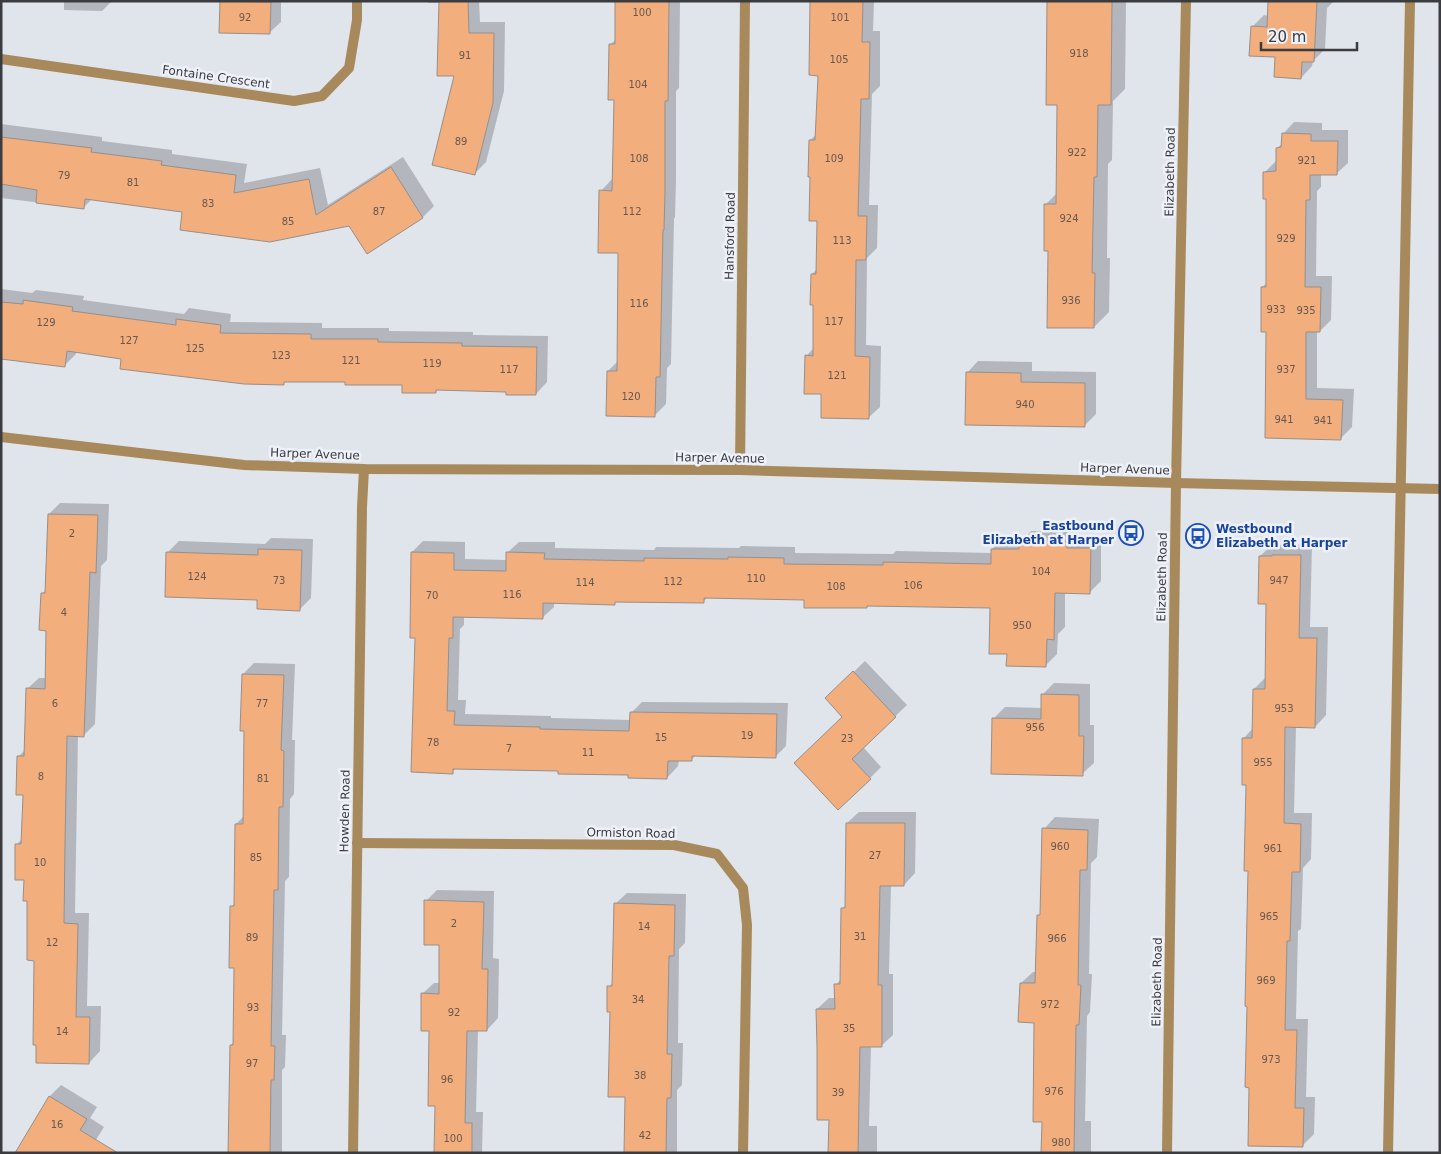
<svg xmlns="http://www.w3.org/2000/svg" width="1441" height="1154" viewBox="0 0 1441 1154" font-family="'DejaVu Sans',sans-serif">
  <rect width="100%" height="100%" fill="#e0e4eb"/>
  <!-- shadow -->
  <g fill="#0003">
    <polygon points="64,1 112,1 102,11 64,10"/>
    <polygon points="221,1 281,1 281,22 269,33"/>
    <polygon points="428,1 479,1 480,22 505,22 504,91 486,162 475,173 440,3 428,3"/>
    <polygon points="617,1 680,1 679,88 676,91 676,180 675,217 674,219 671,364 667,368 666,404 655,415 608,371 618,361 619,252 601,191 612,179 614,179 615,99 611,44 616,39"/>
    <polygon points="812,1 874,1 873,31 880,31 880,86 872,94 869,205 878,205 877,248 867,258 866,345 881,346 880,407 868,418 823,393 806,356 814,348 814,304 812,274 817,269 818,219 810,140 817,134 819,74"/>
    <polygon points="1049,1 1126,1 1125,89 1113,101 1112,160 1108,164 1107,258 1110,258 1109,312 1094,327 1049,250 1046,204 1058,192 1058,104"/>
    <polygon points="1269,1 1334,1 1327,8 1325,49 1313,61 1312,66 1301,78 1276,56 1252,27 1264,15 1269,16"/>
    <polygon points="1294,122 1322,123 1322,130 1348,130 1348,163 1336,174 1321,174 1321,187 1317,191 1316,276 1332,276 1331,320 1320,331 1317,331 1317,388 1354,389 1352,427 1341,438 1266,437 1268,331 1262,287 1267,283 1267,198 1265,172 1276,161 1277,148 1283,143 1283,134"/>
    <polygon points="1,124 102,137 102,141 172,150 172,154 247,164 244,183 320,168 328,205 403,157 434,206 423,217 367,252 350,225 184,211 92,199 83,208 1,198"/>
    <polygon points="1,289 32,293 36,290 84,296 83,300 184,314 189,308 231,314 230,322 322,323 322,328 389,328 389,331 473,332 473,335 548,336 547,382 536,394 507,390 438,389 436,392 403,384 347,381 286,381 284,383 76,352 76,354 64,366 1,354"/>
    <polygon points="978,361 1032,362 1032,371 1096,372 1096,414 1084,426 967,373"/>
    <polygon points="60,503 109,504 107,560 101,566 95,724 84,735 78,735 75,913 89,913 87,1006 101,1006 100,1051 89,1063 35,959 25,879 17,844 22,839 24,794 18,757 25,750 27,689 39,678 47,678 48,629 42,594 47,589 49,514"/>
    <polygon points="1031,531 1078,531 1077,537 1101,537 1101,581 1090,592 1065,592 1065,627 1058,634 1057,654 1046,665 1008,653 991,607 869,605 867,607 805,599 709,596 703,602 617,601 615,603 554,602 554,607 542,618 464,616 464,625 460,629 458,700 466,700 465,714 551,716 551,718 631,720 631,713 642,702 788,703 786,746 775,757 697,754 691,760 679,760 678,766 667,778 559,770 457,767 452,773 416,636 412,552 423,541 465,542 465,559 507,560 507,553 519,542 555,542 555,548 654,550 656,547 739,548 741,546 795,547 795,553 893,554 896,551 992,553 992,549 1004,538 1025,538"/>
    <polygon points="271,538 313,539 311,598 300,609 258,599 167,553 179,541 265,544"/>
    <polygon points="1312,544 1310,627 1328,627 1326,715 1315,727 1296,726 1294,813 1312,813 1311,859 1303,868 1301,929 1298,931 1296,1019 1308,1019 1306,1097 1315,1097 1314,1134 1302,1146 1250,1086 1248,1005 1250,870 1247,784 1244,738 1253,728 1254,689 1266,677 1267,603 1260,556 1272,545"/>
    <polygon points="865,661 907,705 863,747 881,767 870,778 796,763 844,717 827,698"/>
    <polygon points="254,663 295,664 292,740 295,740 294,794 290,799 289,877 285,881 282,1035 286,1035 285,1067 282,1070 282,1153 229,1153 231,1045 234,1042 236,967 231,907 235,903 236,824 244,816 245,730 243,674"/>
    <polygon points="1054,683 1090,684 1090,725 1094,725 1094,763 1082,774 993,719 1005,707 1042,708 1042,695"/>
    <polygon points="859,812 916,812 915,873 904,885 891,885 889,974 893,974 893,1035 881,1046 871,1046 869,1126 877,1126 877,1153 830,1153 830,1119 817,1009 829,998 836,998 836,985 841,979 842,909 846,905 847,823"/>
    <polygon points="1055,817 1099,819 1097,857 1091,863 1089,974 1092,974 1090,1012 1087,1016 1085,1121 1091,1121 1091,1153 1042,1153 1043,1121 1036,1022 1021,983 1033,972 1036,972 1038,916 1042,912 1044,829"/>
    <polygon points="437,890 494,891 493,958 499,959 498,1018 487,1030 478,1030 476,1112 483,1112 482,1153 435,1153 436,1105 430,1030 422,994 434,983 440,983 440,944 426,901"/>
    <polygon points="627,893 686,894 685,943 679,949 678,1043 683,1043 682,1085 677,1090 677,1153 625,1153 626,1096 611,1011 609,987 613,982 615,904"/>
    <polygon points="61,1085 97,1107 90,1118 104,1127 91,1148 17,1151 50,1096"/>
  </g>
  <!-- building -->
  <g fill="#f2ae7d" stroke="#978f8b">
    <polygon points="220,1 271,2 270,34 219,33"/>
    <polygon points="439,1 468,1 469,33 494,33 493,103 475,175 432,165 454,76 437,76"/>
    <polygon points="615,1 669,1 668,101 665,101 665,192 664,230 663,230 660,377 656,377 655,417 606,416 607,371 617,371 618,253 598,253 599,190 612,191 614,100 608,100 609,44 615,44"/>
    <polygon points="810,1 863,1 862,42 870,42 869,99 861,99 858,216 867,216 866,260 856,260 855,356 870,357 869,419 821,418 821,394 804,394 805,355 813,356 813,305 810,305 811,274 816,274 817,221 809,221 810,177 808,177 809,140 815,140 818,76 809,75"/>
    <polygon points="1047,1 1112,1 1111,105 1098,105 1097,177 1094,177 1092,273 1095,273 1094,328 1047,328 1048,251 1044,251 1044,204 1056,204 1057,105 1046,105"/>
    <polygon points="1268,1 1317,1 1314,62 1302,62 1301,79 1274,77 1275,57 1249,56 1251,26 1267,27"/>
    <polygon points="1282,133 1311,134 1311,141 1338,141 1337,175 1310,175 1310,200 1306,200 1305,287 1321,287 1320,332 1306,332 1306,399 1343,400 1341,440 1265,438 1266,332 1261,332 1261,287 1266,287 1266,199 1263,199 1263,172 1276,171 1276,148 1281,147"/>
    <polygon points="1,137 92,148 91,152 162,161 161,165 236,175 234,193 309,179 316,215 391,167 423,218 367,254 349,226 270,242 180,230 182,212 85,199 84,209 36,203 37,190 1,184"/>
    <polygon points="23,300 73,307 72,311 176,325 176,319 221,325 220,333 311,334 311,339 378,339 378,342 462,343 462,346 537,347 536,395 506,395 506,392 436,390 436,393 402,393 402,385 345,385 345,382 284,382 284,385 244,384 120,369 121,359 67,351 65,367 1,359 1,302 23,304"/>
    <polygon points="966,372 1021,373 1021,382 1085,383 1085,427 965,425"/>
    <polygon points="48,514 98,515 96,573 90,572 84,737 67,736 65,845 64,923 78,924 76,1017 90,1017 89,1064 36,1063 36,1045 33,1045 34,961 27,960 27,901 23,901 24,880 15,880 15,844 21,844 23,795 16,795 17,756 24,756 26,688 45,689 46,631 39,630 41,593 45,593"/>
    <polygon points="1019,542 1067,542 1067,548 1091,548 1090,594 1055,593 1054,640 1047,639 1046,667 1006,666 1007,654 989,654 990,608 867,606 867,608 804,608 804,600 704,598 704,603 615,602 615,605 543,603 543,619 453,617 453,638 449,638 447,711 455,711 454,725 540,727 540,729 629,731 630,712 777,714 776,758 692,756 692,761 668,761 667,779 628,778 628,775 558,774 558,771 453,769 453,774 411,772 415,638 410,638 411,552 454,553 454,570 506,571 506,552 545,553 544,559 644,561 644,558 728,559 728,557 784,558 784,564 883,565 883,562 991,564 991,549 1019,549"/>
    <polygon points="258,549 302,550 300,611 257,609 257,600 165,597 166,552 258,555"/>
    <polygon points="1272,555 1301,555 1299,638 1317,638 1315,728 1285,727 1284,823 1301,824 1300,872 1292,872 1290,941 1287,941 1285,1030 1297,1030 1295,1108 1304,1108 1303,1147 1248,1146 1249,1088 1245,1087 1247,1007 1245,1006 1248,871 1244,871 1246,785 1242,785 1242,738 1252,738 1253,689 1265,689 1266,604 1258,604 1259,556 1272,556"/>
    <polygon points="853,671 896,717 852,759 871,779 838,810 794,763 842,717 825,698"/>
    <polygon points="242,674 284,675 281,750 284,751 283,807 279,807 278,890 274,890 271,1046 275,1046 274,1080 271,1080 270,1153 228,1153 230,1045 233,1045 234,968 229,968 230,906 234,906 235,824 243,824 244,731 240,731"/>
    <polygon points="1041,694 1079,695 1079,736 1084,736 1083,776 991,774 992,718 1041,719"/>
    <polygon points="846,823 905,823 904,886 880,886 878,985 882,985 882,1047 860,1047 858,1153 828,1153 829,1120 817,1120 817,1047 816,1009 835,1009 834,984 840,984 841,908 845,908"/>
    <polygon points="1042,828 1088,830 1087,870 1080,870 1078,985 1081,985 1079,1025 1076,1025 1074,1153 1041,1153 1042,1122 1033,1122 1034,1023 1018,1022 1020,983 1035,983 1037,915 1040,915"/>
    <polygon points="424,900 484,902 482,969 488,969 487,1031 467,1031 465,1123 472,1123 472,1153 434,1153 435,1106 428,1106 429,1031 421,1031 421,993 439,994 439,945 424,945"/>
    <polygon points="614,903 675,905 674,956 669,956 667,1054 672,1054 671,1098 667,1098 666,1153 624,1153 625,1097 608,1097 610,1012 607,1012 607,986 612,986"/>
    <polygon points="49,1096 87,1119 80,1130 118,1153 15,1153"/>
  </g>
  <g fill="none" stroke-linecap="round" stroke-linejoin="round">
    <!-- service -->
    <polyline stroke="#a8895b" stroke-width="10" points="1388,1153 1410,1"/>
    <!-- minor -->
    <g stroke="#a8895b" stroke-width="10">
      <polyline points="1,59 294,101 322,96 349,68 357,20 357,1"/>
      <polyline points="1,437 244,465 364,469 740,470 1176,483 1440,489"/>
      <polyline points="740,470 745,1"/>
      <polyline points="357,843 674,845 717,854 743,888 747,925 743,1153"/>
      <polyline points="353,1153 362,507 364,469"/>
    </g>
    <!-- tertiary -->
    <polyline stroke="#a8895b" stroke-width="10" points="1167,1153 1176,483 1186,1"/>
  </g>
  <!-- icons -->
  <defs>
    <symbol id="bus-ring" viewBox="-11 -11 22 22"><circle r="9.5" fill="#eef1f9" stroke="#1a4fb4" stroke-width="1.5"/><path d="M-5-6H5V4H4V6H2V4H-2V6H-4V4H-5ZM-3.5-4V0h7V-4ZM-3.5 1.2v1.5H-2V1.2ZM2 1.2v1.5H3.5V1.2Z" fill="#1a4fb4"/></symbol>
  </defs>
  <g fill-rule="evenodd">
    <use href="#bus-ring" x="1117" y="519" width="28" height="28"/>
    <use href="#bus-ring" x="1184" y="522" width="28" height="28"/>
  </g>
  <g text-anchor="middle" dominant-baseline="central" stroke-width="5" stroke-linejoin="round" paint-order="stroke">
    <!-- number labels -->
    <g font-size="10" fill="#68584e">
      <text x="642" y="12">100</text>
      <text x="245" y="17">92</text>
      <text x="840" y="17">101</text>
      <text x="1079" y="53">918</text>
      <text x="465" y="55">91</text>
      <text x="839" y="59">105</text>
      <text x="638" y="84">104</text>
      <text x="461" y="141">89</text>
      <text x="1077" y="152">922</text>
      <text x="639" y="158">108</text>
      <text x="834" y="158">109</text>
      <text x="1307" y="160">921</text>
      <text x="64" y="175">79</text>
      <text x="133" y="182">81</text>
      <text x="208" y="203">83</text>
      <text x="379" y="211">87</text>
      <text x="632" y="211">112</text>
      <text x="1069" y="218">924</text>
      <text x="288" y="221">85</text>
      <text x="1286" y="238">929</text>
      <text x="842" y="240">113</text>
      <text x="1071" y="300">936</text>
      <text x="639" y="303">116</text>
      <text x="1276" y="309">933</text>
      <text x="1306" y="310">935</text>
      <text x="834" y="321">117</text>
      <text x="46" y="322">129</text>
      <text x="129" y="340">127</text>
      <text x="195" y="348">125</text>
      <text x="281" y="355">123</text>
      <text x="351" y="360">121</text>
      <text x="432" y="363">119</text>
      <text x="509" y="369">117</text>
      <text x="1286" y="369">937</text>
      <text x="837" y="375">121</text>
      <text x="631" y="396">120</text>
      <text x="1025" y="404">940</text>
      <text x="1284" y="419">941</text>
      <text x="1323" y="420">941</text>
      <text x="72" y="533">2</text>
      <text x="1041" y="571">104</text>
      <text x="197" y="576">124</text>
      <text x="756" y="578">110</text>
      <text x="279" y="580">73</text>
      <text x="1279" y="580">947</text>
      <text x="673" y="581">112</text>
      <text x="585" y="582">114</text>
      <text x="913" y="585">106</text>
      <text x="836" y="586">108</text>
      <text x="512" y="594">116</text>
      <text x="432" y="595">70</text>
      <text x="64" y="612">4</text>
      <text x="1022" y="625">950</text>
      <text x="55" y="703">6</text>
      <text x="262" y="703">77</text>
      <text x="1284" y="708">953</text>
      <text x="1035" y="727">956</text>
      <text x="747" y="735">19</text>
      <text x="661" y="737">15</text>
      <text x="847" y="738">23</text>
      <text x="433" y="742">78</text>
      <text x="509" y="748">7</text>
      <text x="588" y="752">11</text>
      <text x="1263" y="762">955</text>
      <text x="41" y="776">8</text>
      <text x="263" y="778">81</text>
      <text x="1060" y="846">960</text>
      <text x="1273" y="848">961</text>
      <text x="875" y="855">27</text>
      <text x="256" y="857">85</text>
      <text x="40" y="862">10</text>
      <text x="1269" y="916">965</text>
      <text x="454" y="923">2</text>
      <text x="644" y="926">14</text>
      <text x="860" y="936">31</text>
      <text x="252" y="937">89</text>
      <text x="1057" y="938">966</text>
      <text x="52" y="942">12</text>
      <text x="1266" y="980">969</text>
      <text x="638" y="999">34</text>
      <text x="1050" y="1004">972</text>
      <text x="253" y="1007">93</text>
      <text x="454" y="1012">92</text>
      <text x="849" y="1028">35</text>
      <text x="62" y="1031">14</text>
      <text x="1271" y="1059">973</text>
      <text x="252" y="1063">97</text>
      <text x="640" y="1075">38</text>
      <text x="447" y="1079">96</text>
      <text x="1054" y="1091">976</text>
      <text x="838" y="1092">39</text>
      <text x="57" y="1124">16</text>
      <text x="645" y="1135">42</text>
      <text x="453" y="1138">100</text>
      <text x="1061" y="1142">980</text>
    </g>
    <!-- street labels -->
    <g font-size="12" fill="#3a3c3f" stroke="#eef1f9">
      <text transform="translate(216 77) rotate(8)">Fontaine Crescent</text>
      <text transform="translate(1170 172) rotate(-89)">Elizabeth Road</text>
      <text transform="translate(730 236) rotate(-89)">Hansford Road</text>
      <text transform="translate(315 454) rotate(2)">Harper Avenue</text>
      <text transform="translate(720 458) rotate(1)">Harper Avenue</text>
      <text transform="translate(1125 469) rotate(2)">Harper Avenue</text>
      <text transform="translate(1162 577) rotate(-89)">Elizabeth Road</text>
      <text transform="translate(345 811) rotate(-89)">Howden Road</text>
      <text transform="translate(631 833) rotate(1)">Ormiston Road</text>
      <text transform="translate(1157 982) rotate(-89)">Elizabeth Road</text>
    </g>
    <!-- transit labels -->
    <g font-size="12" font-weight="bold" fill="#164399" stroke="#eef1f9" text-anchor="end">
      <text x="1114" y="526">Eastbound<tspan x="1114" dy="14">Elizabeth at Harper</tspan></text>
      <text x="1216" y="529" text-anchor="start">Westbound<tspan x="1216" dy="14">Elizabeth at Harper</tspan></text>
    </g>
  </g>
  <!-- border -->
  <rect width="1441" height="1154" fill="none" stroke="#3a3c3f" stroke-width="5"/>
  <!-- scale -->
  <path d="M1261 42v8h96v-8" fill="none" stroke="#3a3c3f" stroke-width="2.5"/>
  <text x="1268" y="42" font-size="15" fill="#3a3c3f" stroke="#eef1f9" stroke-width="4" paint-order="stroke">20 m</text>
</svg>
